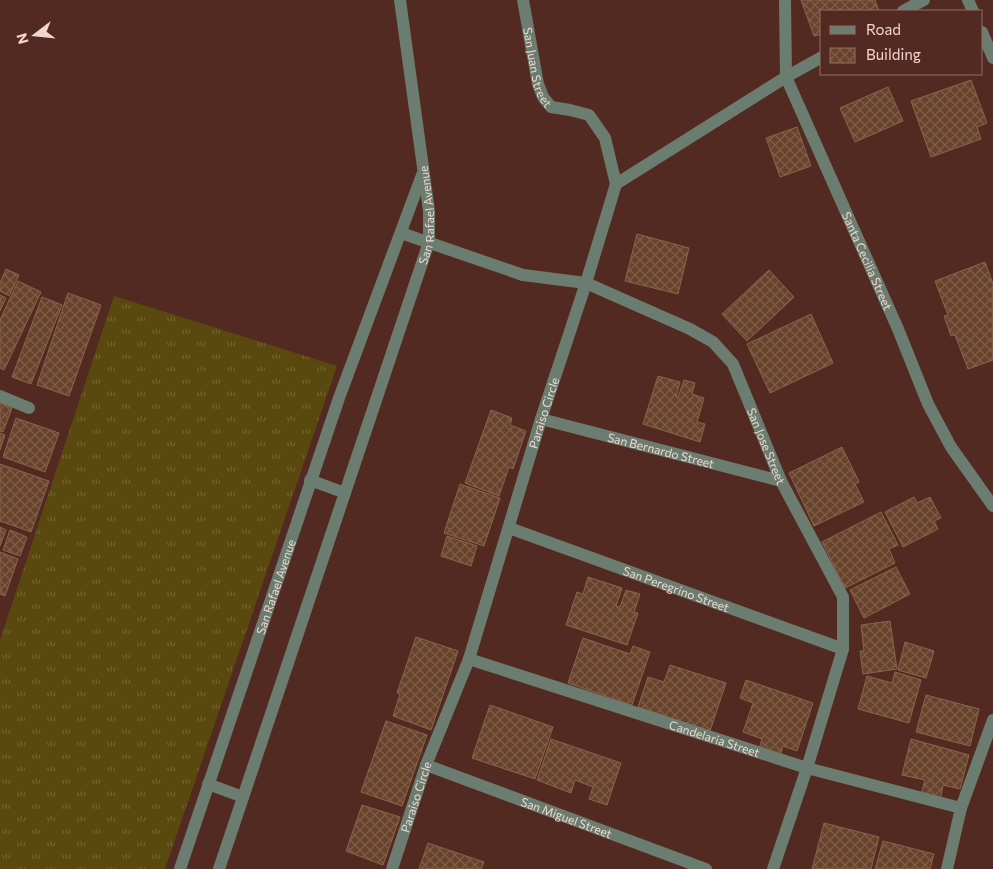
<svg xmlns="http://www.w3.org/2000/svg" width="993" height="869" viewBox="0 0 993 869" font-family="Commissioner,sans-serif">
  <defs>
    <pattern id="grass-tufts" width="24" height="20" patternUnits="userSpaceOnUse" patternTransform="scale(1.25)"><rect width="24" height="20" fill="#59490f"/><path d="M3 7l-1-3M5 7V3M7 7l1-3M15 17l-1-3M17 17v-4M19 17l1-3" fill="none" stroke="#716231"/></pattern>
    <pattern id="building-cross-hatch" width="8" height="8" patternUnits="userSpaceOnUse" patternTransform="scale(1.25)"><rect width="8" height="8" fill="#68432b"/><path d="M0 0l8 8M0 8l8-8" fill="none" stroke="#7e5d49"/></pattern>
  </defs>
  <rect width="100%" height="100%" fill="#532a21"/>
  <!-- grass -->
  <polygon fill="url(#grass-tufts)" points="114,296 337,366 165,869 0,869 0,640"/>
  <!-- building -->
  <g fill="url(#building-cross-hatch)" stroke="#8c644b">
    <polygon points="801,0 875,0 879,11 822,11 822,34 814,36"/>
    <polygon points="971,80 987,123 977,127 981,139 931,157 911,101"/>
    <polygon points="888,87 903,121 855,142 840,108"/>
    <polygon points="797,127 811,166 780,177 766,138"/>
    <polygon points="637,234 689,248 678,294 625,281"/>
    <polygon points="985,262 993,284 993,360 968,369 955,335 951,336 944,316 948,315 935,281"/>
    <polygon points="6,269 19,275 9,296 0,291 0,283"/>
    <polygon points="769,270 794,297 747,341 722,314"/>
    <polygon points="18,281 41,292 4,370 0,368 0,320"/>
    <polygon points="68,293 101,305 69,396 37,385"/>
    <polygon points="0,295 6,298 0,311"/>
    <polygon points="42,297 62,305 31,384 12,377"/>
    <polygon points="811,314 833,363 770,393 747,344"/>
    <polygon points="658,376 680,382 676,397 678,397 684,380 695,383 692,394 704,398 697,422 705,424 700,442 643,424"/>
    <polygon points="0,403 12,408 3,432 0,431"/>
    <polygon points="491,410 512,418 510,425 526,431 513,469 509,467 499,496 465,483"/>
    <polygon points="16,418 59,433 45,472 3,457"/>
    <polygon points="0,433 5,435 0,450"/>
    <polygon points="842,447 859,482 855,484 864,502 814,526 789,473"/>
    <polygon points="0,464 49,481 31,532 0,521"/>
    <polygon points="460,484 500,498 484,546 444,533"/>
    <polygon points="914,497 917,503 930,497 941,518 934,521 938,529 903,547 885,512"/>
    <polygon points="881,512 898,545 889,549 895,563 845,588 822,542"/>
    <polygon points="0,527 6,530 0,546"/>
    <polygon points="10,530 27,537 20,556 3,550"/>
    <polygon points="447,536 477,546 471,566 441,556"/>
    <polygon points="0,552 18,559 5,596 0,594"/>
    <polygon points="896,567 910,594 864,618 850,590"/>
    <polygon points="588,577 622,588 616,606 620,607 626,590 640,594 634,612 638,613 627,645 566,625 577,592 583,594"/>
    <polygon points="890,621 897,669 863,674 860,651 864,651 861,625"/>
    <polygon points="416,637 458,651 431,730 393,716 400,694 397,693"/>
    <polygon points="583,638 630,654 633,646 650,652 632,705 568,683"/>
    <polygon points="905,642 934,651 926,678 898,670"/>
    <polygon points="670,665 726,683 710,731 638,707 648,677 664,682"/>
    <polygon points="895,672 921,680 909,723 858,709 867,676 892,683"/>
    <polygon points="746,680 813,703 797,751 783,746 780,756 759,749 762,739 743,732 753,703 740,698"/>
    <polygon points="926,695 979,709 970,746 916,732"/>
    <polygon points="490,705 553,727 535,779 472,758"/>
    <polygon points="386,721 427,735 402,806 361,792"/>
    <polygon points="551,739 621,763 607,805 589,799 593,787 575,780 571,793 537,780"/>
    <polygon points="911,739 969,755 960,789 943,785 940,801 921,795 925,780 902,775"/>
    <polygon points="362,805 400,817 383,865 346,851"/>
    <polygon points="824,823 879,837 871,869 812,869"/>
    <polygon points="883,841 934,854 930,869 875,869"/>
    <polygon points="428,843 484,862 481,869 419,869"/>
  </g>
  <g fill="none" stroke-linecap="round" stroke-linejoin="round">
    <!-- minor -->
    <g stroke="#6b7d70" stroke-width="12">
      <path id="s1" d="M523 0 538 84 543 97 551 107 570 110 589 115 605 138 616 184"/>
      <path id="s2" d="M785 0 786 77 898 329 928 404 951 447 993 506"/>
      <polyline points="968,0 973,11"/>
      <polyline points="903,11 924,0"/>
      <polyline points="982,32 993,58"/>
      <path id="s3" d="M401 233 523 275 586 283 690 329 713 342 733 364 781 481 843 597V649L807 768 773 869"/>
      <polyline points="0,396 29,408"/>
      <path id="s4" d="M541 419 781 481"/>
      <polyline points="310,480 345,493"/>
      <path id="s5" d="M509 528 843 649"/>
      <path id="s6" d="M469 659 807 768 961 808"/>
      <path id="s7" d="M426 765 706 869"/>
      <polyline points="208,784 243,797"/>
      <path id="s8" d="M180 869 339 398 422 175"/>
      <path id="s9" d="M219 869 429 242V211L400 0"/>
      <path id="s10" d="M392 869 426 765 469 659 541 419 586 283 616 184 786 77 822 57"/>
      <polyline points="947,869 961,808 993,720"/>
    </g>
  </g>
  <g text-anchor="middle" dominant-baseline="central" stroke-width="4" stroke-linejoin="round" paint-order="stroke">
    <!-- street labels -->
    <g font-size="12" fill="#f1d6d0" stroke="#532a21">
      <text stroke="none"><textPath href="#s1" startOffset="69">San Juan Street</textPath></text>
      <text stroke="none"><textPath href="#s9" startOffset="688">San Rafael Avenue</textPath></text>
      <text stroke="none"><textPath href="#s2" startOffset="278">Santa Cecilia Street</textPath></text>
      <text stroke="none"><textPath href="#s10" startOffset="481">Paraiso Circle</textPath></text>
      <text stroke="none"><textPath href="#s3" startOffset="451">San Jose Street</textPath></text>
      <text stroke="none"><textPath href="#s4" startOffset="124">San Bernardo Street</textPath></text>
      <text stroke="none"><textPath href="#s8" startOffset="298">San Rafael Avenue</textPath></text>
      <text stroke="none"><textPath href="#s5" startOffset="178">San Peregrino Street</textPath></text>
      <text stroke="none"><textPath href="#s6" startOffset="258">Candelaria Street</textPath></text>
      <text stroke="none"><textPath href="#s10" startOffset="76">Paraiso Circle</textPath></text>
      <text stroke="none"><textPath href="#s7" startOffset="150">San Miguel Street</textPath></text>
    </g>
  </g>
  <!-- legend -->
  <rect x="820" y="10" width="162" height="65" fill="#532a21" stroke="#926f67"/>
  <rect x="830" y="26" width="25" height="8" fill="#6b7d70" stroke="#926f67"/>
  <text x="866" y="35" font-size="15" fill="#f1d6d0">Road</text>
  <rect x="830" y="48" width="25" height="15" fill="url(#building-cross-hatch)" stroke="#926f67"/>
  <text x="866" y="60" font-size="15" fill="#f1d6d0">Building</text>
  <!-- north arrow -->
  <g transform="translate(35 35) rotate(254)" stroke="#532a21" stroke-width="4" paint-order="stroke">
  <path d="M0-4L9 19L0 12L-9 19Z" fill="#f1d6d0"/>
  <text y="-8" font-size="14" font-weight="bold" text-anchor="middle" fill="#f1d6d0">N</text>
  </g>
</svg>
